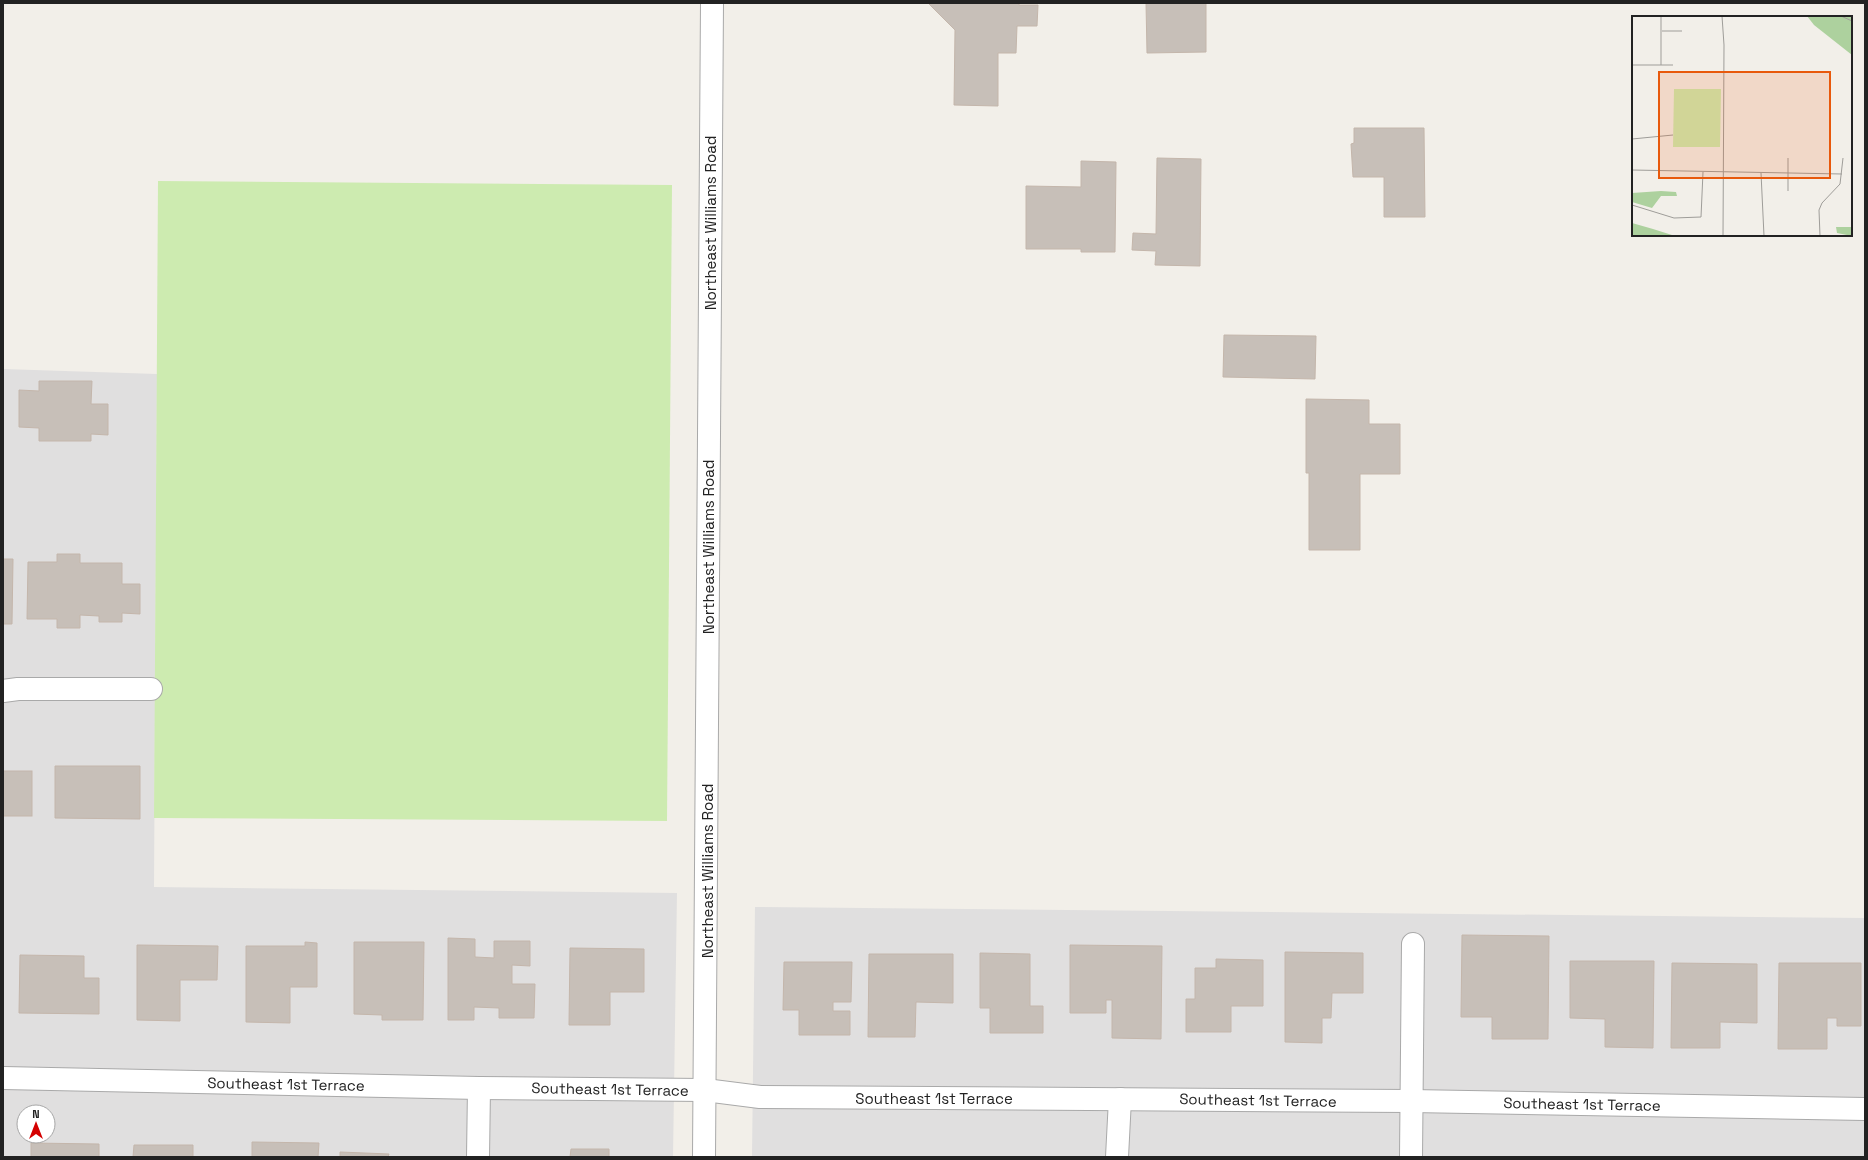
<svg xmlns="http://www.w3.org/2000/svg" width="1868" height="1160" viewBox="0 0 1868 1160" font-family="'Space Grotesk',sans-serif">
  <rect width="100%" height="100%" fill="#f2efe9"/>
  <!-- residential -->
  <g fill="#e0dfdf" fill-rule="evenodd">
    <path d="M3 369 157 374 154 887 677 893 673 1157H3ZM24 1112H48V1136H24Z"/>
    <polygon points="755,907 1865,918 1865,1157 752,1157"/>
  </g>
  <!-- grass -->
  <polygon fill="#cdebb0" points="158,181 672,185 667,821 154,818"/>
  <!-- building -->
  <g fill="#c7bfb8" stroke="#c4b6ab">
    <polygon points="928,3 1019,3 1019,5 1038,5 1037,26 1017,26 1016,53 998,53 998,106 954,105 955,30"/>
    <polygon points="1146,3 1206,3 1206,52 1147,53"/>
    <polygon points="1354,128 1424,128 1425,217 1384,217 1384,177 1353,177 1351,144 1354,143"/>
    <polygon points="1157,158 1201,159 1200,266 1155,265 1156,251 1132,250 1133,233 1156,234"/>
    <polygon points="1081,161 1116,162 1115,252 1081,252 1081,249 1026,249 1026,186 1081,187"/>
    <polygon points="1224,335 1316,336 1315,379 1223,377"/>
    <polygon points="39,381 92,381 91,404 108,404 108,435 91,434 91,441 39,441 39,428 19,427 19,390 39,391"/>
    <polygon points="1306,399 1369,400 1369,424 1400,424 1400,474 1360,474 1360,550 1309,550 1309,473 1306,473"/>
    <polygon points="57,554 80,554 80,563 122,563 122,584 140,584 140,614 122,613 122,622 99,622 99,616 80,615 80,628 57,628 57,619 27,619 28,562 57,562"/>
    <polygon points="3,559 13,559 12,624 3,624"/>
    <polygon points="55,766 140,766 140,819 55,818"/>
    <rect x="3" y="771" width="29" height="45"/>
    <polygon points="1462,935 1549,936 1548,1039 1492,1039 1492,1017 1461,1017"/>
    <polygon points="448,938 475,939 475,957 494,958 494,941 530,941 530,966 512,965 512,984 535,984 534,1018 499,1018 499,1008 474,1007 474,1020 448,1020"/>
    <polygon points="305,942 317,943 317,987 290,987 290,1023 246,1022 246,946 305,946"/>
    <polygon points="354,942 424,942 423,1020 382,1020 382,1015 354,1014"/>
    <polygon points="137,945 218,946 217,980 180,980 180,1021 137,1020"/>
    <polygon points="1070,945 1162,946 1161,1039 1112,1038 1112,1000 1106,1000 1106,1013 1070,1013"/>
    <polygon points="570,948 644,949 644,992 610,992 610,1025 569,1025"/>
    <polygon points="1285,952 1363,953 1363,993 1332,993 1331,1018 1322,1018 1322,1043 1285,1042"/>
    <polygon points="980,953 1030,954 1030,1006 1043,1006 1043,1033 990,1033 990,1008 980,1008"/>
    <polygon points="869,954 953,954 953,1003 916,1002 915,1037 868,1037"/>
    <polygon points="20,955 84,956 84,978 99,978 99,1014 19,1013"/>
    <polygon points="1216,959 1263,960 1263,1006 1231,1006 1231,1032 1186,1032 1186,999 1195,999 1195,968 1216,968"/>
    <polygon points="1570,961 1654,961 1653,1048 1605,1047 1605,1019 1570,1018"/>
    <polygon points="784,962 852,962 851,1002 833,1002 833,1011 850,1011 850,1035 799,1035 799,1010 783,1010"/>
    <polygon points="1672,963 1757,964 1757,1023 1720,1022 1720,1048 1671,1048"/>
    <polygon points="1779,963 1861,963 1861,1026 1837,1026 1837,1018 1827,1018 1827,1049 1778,1049"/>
    <polygon points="252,1142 319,1143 318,1157 252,1157"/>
    <polygon points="31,1143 99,1144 99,1157 31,1157"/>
    <polygon points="134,1145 193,1145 193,1157 133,1157"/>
    <polygon points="571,1149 609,1149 609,1157 570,1157"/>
    <polygon points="340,1152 389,1154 388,1157 340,1157"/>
  </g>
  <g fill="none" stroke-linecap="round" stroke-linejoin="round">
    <defs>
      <g id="minor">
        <polyline points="3,691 18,689 151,689"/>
        <polyline points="3,1078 479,1088 705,1090 760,1097 1411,1101 1865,1109"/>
        <polyline points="478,1157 479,1088"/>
        <polyline points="704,1157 712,3"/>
        <polyline points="1117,1157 1120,1099"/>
        <polyline points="1411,1157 1413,944"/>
      </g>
    </defs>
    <!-- minor casing -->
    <use href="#minor" stroke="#a9a9a9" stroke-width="24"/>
    <!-- minor -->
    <use href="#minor" stroke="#fff" stroke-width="22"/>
  </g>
  <g text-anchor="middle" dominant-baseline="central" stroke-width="3" stroke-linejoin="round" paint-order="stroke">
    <!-- street labels -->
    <g font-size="15" fill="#222" stroke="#fff">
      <text transform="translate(710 223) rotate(-90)">Northeast Williams Road</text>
      <text transform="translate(708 547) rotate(-90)">Northeast Williams Road</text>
      <text transform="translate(707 871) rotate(-90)">Northeast Williams Road</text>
      <text transform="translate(286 1084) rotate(1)">Southeast 1st Terrace</text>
      <text transform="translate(610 1089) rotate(1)">Southeast 1st Terrace</text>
      <text x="934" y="1098">Southeast 1st Terrace</text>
      <text transform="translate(1258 1100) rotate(1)">Southeast 1st Terrace</text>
      <text transform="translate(1582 1104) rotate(1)">Southeast 1st Terrace</text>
    </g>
  </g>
  <!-- overview -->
  <g transform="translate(1632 16)">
    <rect width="220" height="220" fill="#f2efe9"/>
    <path d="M42 73H89L88 131H41Z" fill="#cdebb0"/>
    <path d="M175 0H220V39L182 9ZM29 175 44 176 45 180H29L20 192 0 186V177ZM0 207 21 213 40 219H0ZM204 211H220V220L205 217Z" fill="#add19e"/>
    <path fill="none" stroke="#9f9d99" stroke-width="1" d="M90 0 92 29 91 220M209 0 220 5M30 15H50M0 49H41M29 49V0M0 123 41 119M0 154 210 158M129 157 132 220M156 175V142M0 189 42 202 69 201 71 156M188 220 187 194 190 187 208 168 211 142"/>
    <path fill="#e8590c" fill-opacity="0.15" stroke="#e8590c" stroke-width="2" d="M27 56H198V162H27Z"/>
    <rect width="220" height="220" fill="none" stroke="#222" stroke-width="2"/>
  </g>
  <!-- border -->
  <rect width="1868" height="1160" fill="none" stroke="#222222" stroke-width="8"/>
  <!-- north arrow -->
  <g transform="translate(36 1124)"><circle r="19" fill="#ffffff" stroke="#a7a7a7"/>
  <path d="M0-3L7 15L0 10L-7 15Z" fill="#d40000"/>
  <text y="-6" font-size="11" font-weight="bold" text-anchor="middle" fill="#222222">N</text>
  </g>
</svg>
